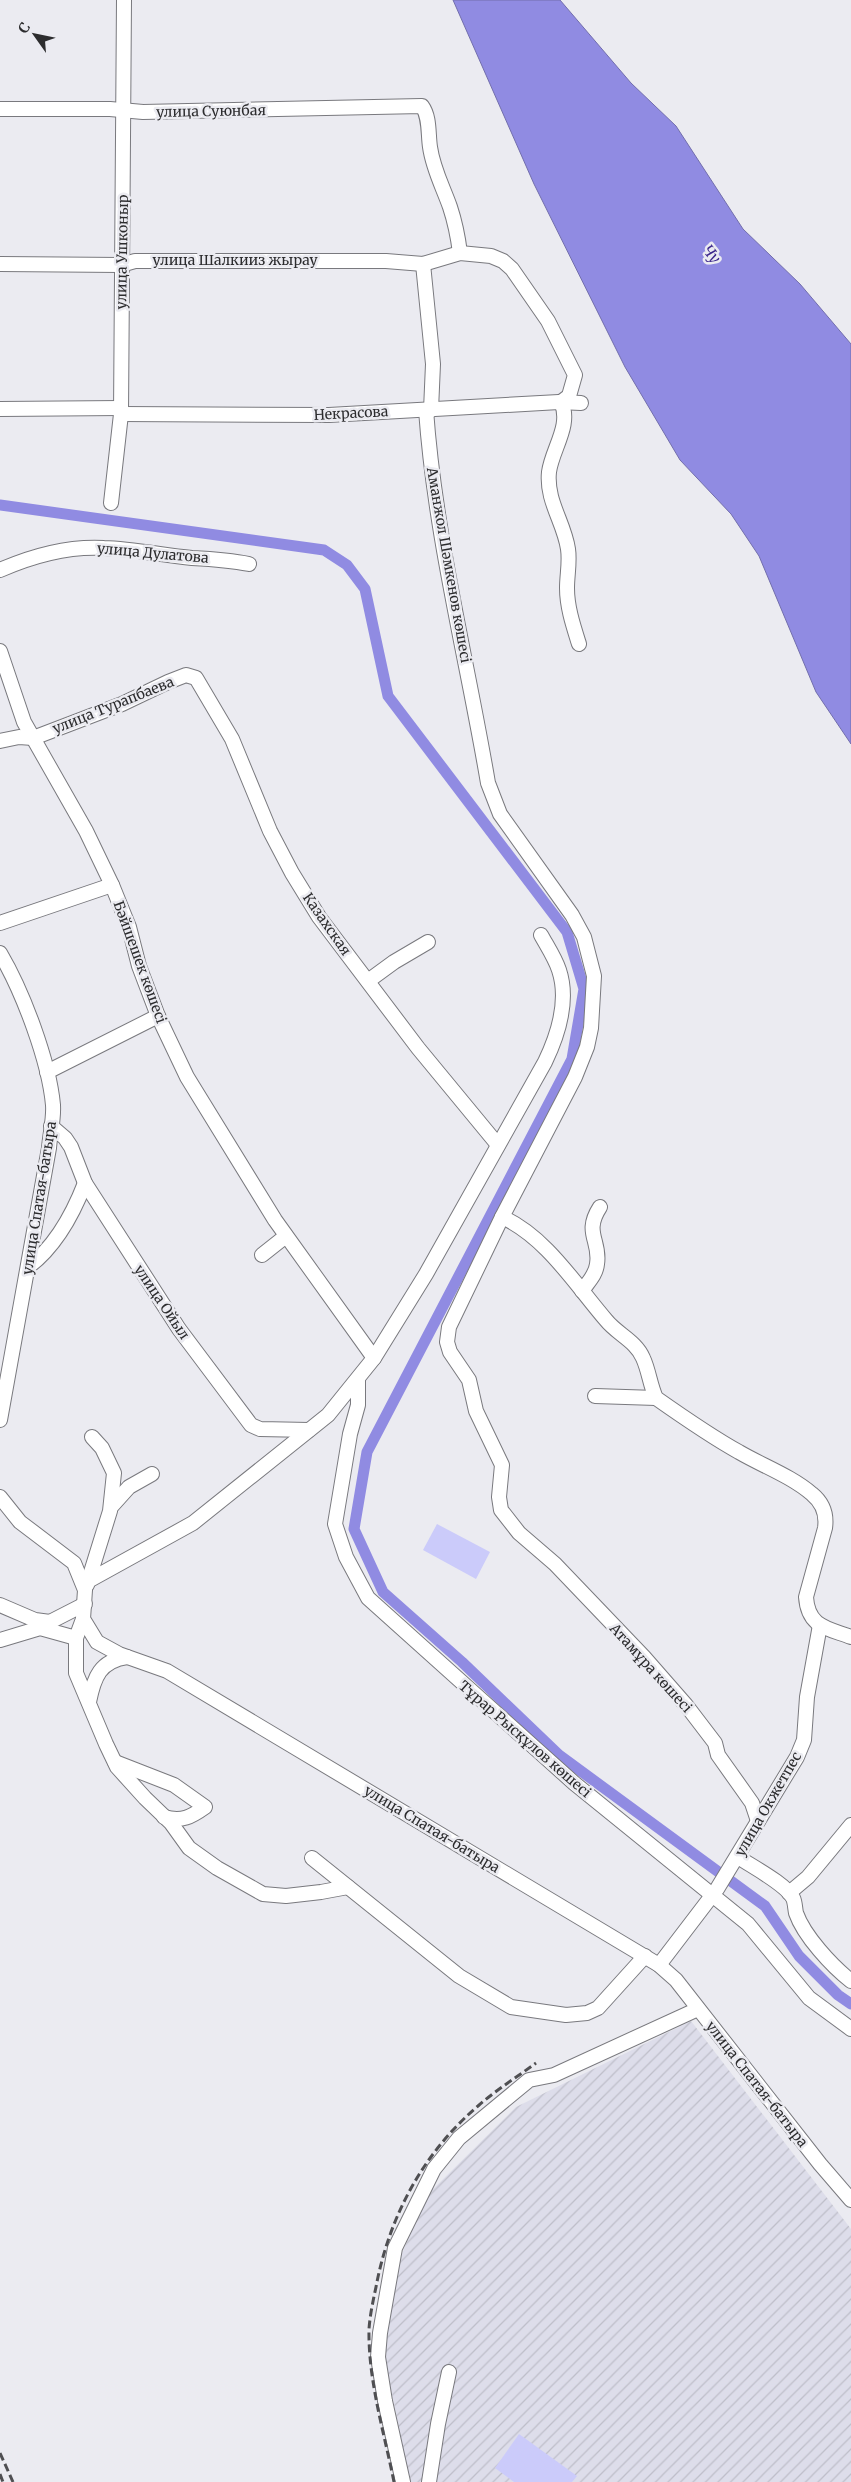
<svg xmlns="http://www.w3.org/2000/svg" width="851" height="2482" viewBox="0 0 851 2482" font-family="Merriweather,serif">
  <defs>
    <pattern id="industrial-furrows" width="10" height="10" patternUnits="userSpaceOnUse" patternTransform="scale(1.25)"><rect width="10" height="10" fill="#ddddea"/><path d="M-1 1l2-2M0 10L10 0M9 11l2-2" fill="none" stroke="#bebec9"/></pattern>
  </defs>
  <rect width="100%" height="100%" fill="#ebebf1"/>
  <!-- industrial -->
  <polygon fill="url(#industrial-furrows)" points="691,2021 851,2229 851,2482 410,2482 383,2350 392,2278 426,2196 516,2107"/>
  <!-- pitch -->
  <g fill="#cbcbfa">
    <polygon points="437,1524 490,1552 476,1579 423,1550"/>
    <polygon points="519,2434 577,2476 572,2482 514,2482 495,2468"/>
  </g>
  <!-- water -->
  <polygon fill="#908be2" stroke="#726eac" points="453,0 560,0 631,83 676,126 743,229 800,284 851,344 851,744 816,692 759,556 731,514 680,460 625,367 534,184"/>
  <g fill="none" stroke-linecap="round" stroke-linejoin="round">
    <!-- canal -->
    <polyline stroke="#908be2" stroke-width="11" points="0,505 324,550 347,565 365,589 388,696 567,932 584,989 572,1059 367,1452 354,1529 383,1592 462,1662 559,1755 765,1906 799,1956 838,1995 851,2004"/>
    <defs>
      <g id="minor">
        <path d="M0 109H110L143 112 422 106C430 117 428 134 430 147 433 169 443 187 450 207 455 222 458 237 460 253"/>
        <path d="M0 264 121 265 135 261H386L423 264 460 253 491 256 503 261 512 269 548 321 575 375 569 396 561 402C572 425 552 449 549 472 546 501 564 522 568 549 570 562 567 575 567 588 567 607 573 625 579 644"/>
        <polyline points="423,264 433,364 431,410"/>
        <polyline points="0,409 121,408"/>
        <path d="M426 410C435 536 467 659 488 783L500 814 572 915 584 937 594 976 591 1028 587 1047 575 1077 502 1217C546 1237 575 1284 606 1320 617 1334 636 1341 643 1358 649 1371 650 1385 656 1398 683 1417 710 1436 739 1452 763 1466 791 1476 812 1494 823 1503 827 1514 825 1528L806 1597C808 1627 827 1628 851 1637"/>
        <polyline points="121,414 329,415 559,402 581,403"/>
        <polyline points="111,503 121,414 124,0"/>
        <path d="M0 570C32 556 69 546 104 548 133 549 162 555 192 558 211 559 229 560 249 564"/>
        <polyline points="0,651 24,722 86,831 112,885 129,927 139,966 158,1016 187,1077 275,1220 374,1358"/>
        <polyline points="0,741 19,737 33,738 122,704 168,682 186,675 196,678 232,739 270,831 292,873 319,917 418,1048 498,1145"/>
        <polyline points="0,923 112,885"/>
        <path d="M0 953C23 992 49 1061 53 1105 54 1119 50 1134 49 1148L0 1420"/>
        <polyline points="368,981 394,962 428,942"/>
        <polyline points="47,1072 158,1016"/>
        <polyline points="51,1126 65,1138 71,1147 85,1183 179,1329 251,1425 260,1429 309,1430"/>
        <polyline points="502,1217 449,1327 447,1342 450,1352 469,1380 476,1411 502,1465 499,1497 501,1510 519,1533 555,1564 644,1657 686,1705 715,1743 718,1755 752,1803 758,1821"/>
        <polyline points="262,1255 286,1236"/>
        <path d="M28 1267C55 1247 73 1214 85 1183"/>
        <path d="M582 1291C588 1282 596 1275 597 1264 601 1241 583 1233 600 1207"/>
        <polyline points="358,1380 358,1405 350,1434 335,1524 346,1557 368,1598 574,1783 748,1924 809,1998 851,2029"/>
        <polyline points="595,1396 656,1398"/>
        <polyline points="0,1497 20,1522 74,1563 85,1590 83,1619 97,1642 119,1654 167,1671 659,1965 676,1980 820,2164 851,2200"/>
        <polyline points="111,1507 129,1487 152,1474"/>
        <path d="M88 1581 193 1523 328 1415 374 1358 426 1274 545 1062C558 1035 569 1000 559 970 555 958 547 946 541 935"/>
        <polyline points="87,1585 110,1511 114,1473 102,1448 92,1437"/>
        <polyline points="0,1605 35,1620 50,1622"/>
        <polyline points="83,1619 76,1638 76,1673 106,1744 117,1767 145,1798 171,1823 189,1848 217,1868 263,1894 286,1896 321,1892 348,1887"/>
        <polyline points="42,1626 85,1604"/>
        <polyline points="0,1640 40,1628 76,1638"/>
        <path d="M89 1702C94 1677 100 1661 127 1657"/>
        <path d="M115 1762 174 1785 205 1807C191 1817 182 1822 164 1817"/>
        <path d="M738 1857C751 1866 786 1884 793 1898 795 1902 795 1908 796 1913 804 1936 832 1966 851 1981"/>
        <polyline points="312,1858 459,1976 511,2007 566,2015 587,2013 598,2008 645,1956"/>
        <polyline points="789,1893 808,1877 851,1825"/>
        <polyline points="659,1965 717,1889 797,1757 804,1740 807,1697 820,1625"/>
        <polyline points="403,2482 385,2401 378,2357 380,2333 395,2248 434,2169 459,2138 529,2080 554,2075 698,2009"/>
        <polyline points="429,2482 438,2424 449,2372"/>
      </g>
    </defs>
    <!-- minor casing -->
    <use href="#minor" stroke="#79797e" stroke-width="16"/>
    <!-- minor -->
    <use href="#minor" stroke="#fff" stroke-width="14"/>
    <!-- rail -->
    <g stroke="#4f4f52" stroke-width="3" stroke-dasharray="8 4" stroke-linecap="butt">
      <polyline points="0,2453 13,2482"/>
      <polyline points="0,2474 3,2482"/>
      <path d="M394 2482C384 2432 368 2380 369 2329 370 2315 373 2301 376 2287 389 2217 423 2153 478 2106 496 2090 517 2077 536 2063"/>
    </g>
  </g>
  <g text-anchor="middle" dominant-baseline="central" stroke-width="5" stroke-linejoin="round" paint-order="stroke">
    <!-- street labels -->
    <g font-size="14" fill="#2c2c2e" stroke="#ebebf1">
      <text transform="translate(211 111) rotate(-1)">улица Суюнбая</text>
      <text transform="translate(122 252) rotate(-89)">улица Ушконыр</text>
      <text x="235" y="260">улица Шалкииз жырау</text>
      <text transform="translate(351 413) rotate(-3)">Некрасова</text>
      <text transform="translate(153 553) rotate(5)">улица Дулатова</text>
      <text transform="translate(449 565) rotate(80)">Аманжол Шәмкенов көшесі</text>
      <text transform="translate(113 705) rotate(-22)">улица Турапбаева</text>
      <text transform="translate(327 924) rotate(55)">Казахская</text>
      <text transform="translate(140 962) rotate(70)">Бәйшешек көшесі</text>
      <text transform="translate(39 1198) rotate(-81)">улица Спатая-батыра</text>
      <text transform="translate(162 1302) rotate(56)">улица Ойыл</text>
      <text transform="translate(651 1668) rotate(48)">Атамұра көшесі</text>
      <text transform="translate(525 1739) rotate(41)">Тұрар Рысқұлов көшесі</text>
      <text transform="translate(768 1804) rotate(-60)">улица Окжетпес</text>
      <text transform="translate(432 1829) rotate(31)">улица Спатая-батыра</text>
      <text transform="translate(757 2084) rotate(52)">улица Спатая-батыра</text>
    </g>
    <!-- water labels -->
    <g font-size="15" font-style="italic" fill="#3c278c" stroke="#ebebf1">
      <text transform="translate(712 254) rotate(52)">Чу</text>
    </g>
  </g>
  <!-- north arrow -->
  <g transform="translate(35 35) rotate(303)" stroke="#ebebf1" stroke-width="4" paint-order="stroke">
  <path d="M0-4L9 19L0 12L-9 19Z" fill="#2c2c2e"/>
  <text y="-8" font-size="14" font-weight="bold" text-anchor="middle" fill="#2c2c2e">С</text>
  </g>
</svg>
